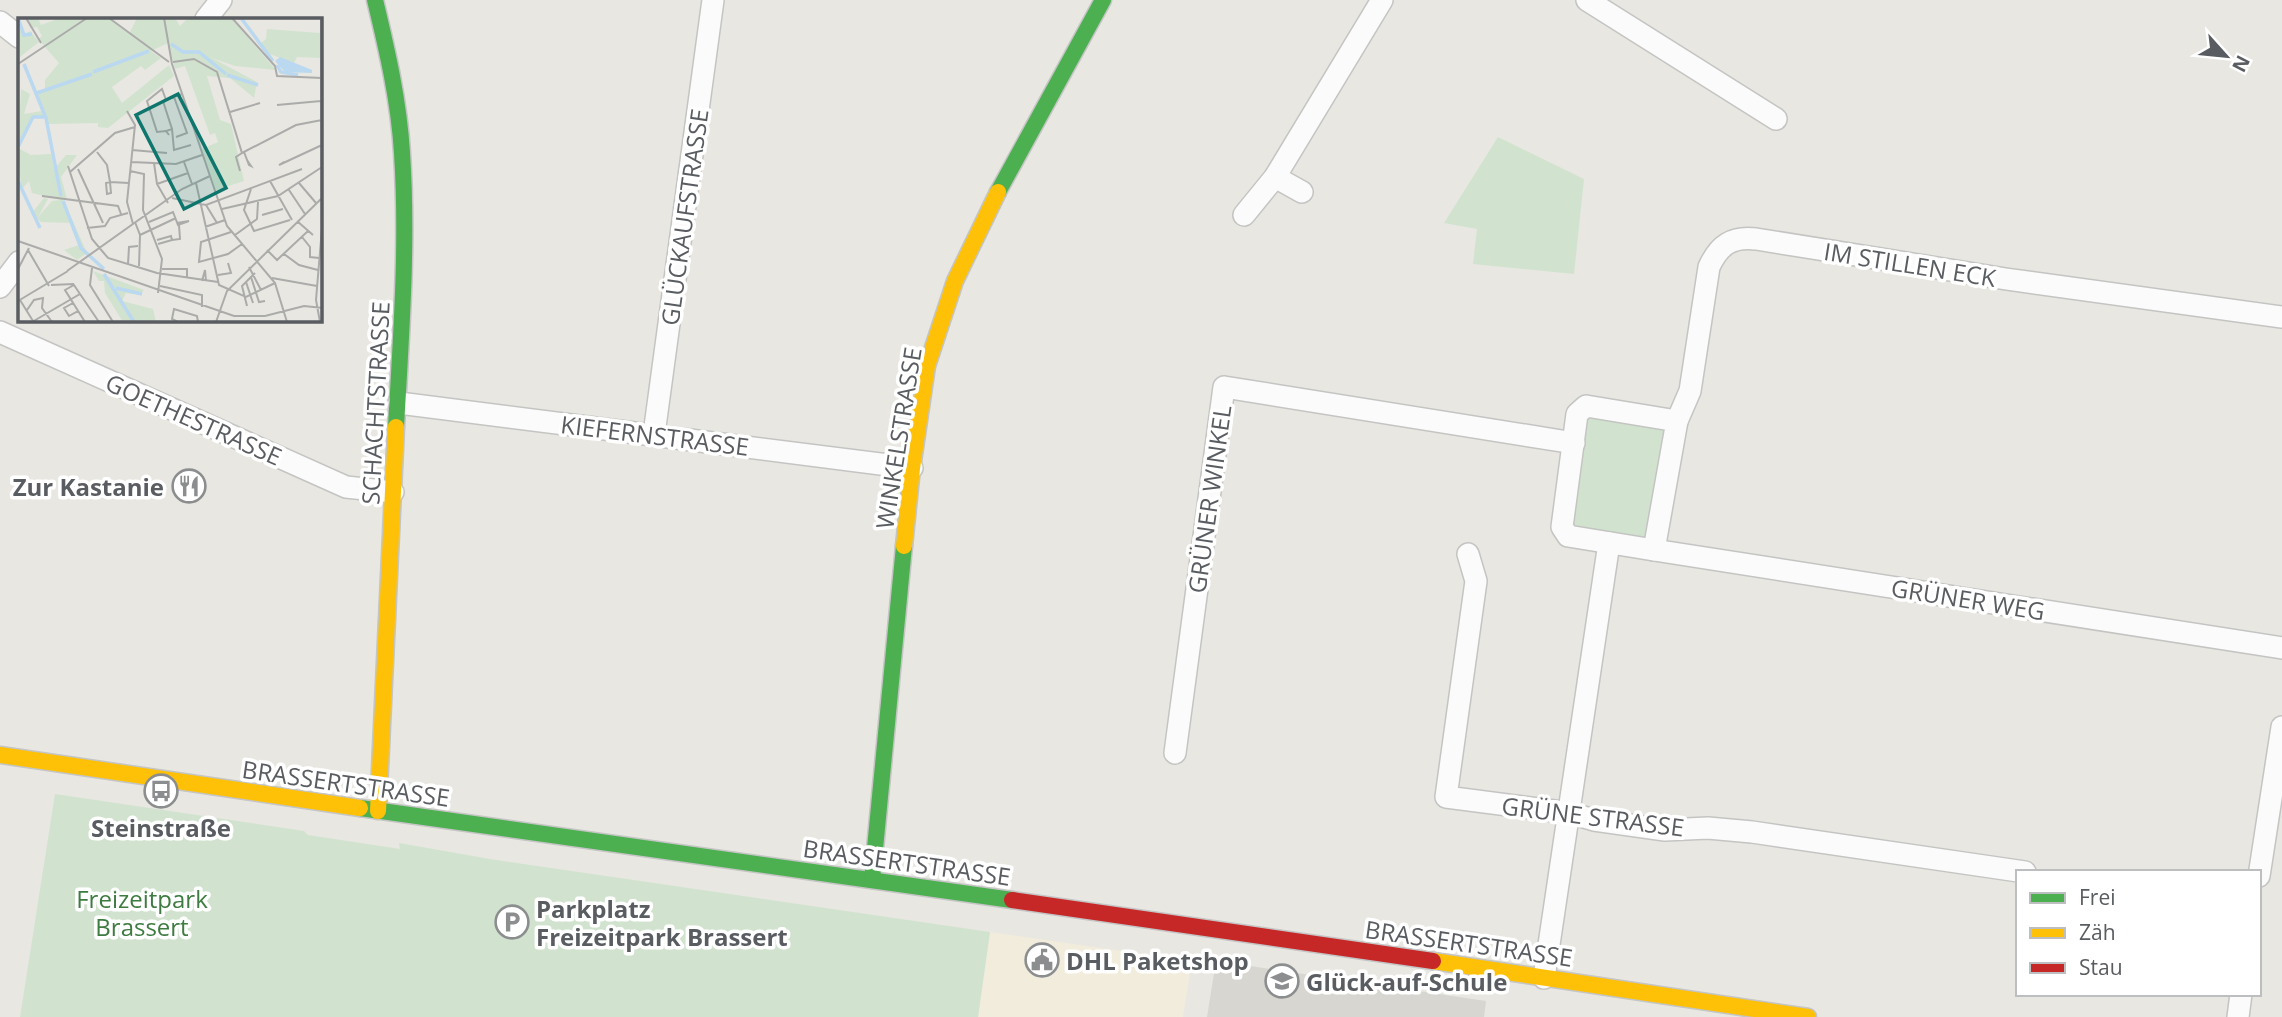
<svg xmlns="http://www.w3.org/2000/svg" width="2282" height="1017" viewBox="0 0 2282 1017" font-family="'Open Sans',sans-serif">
  <rect width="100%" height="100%" fill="#e8e7e2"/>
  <!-- commercial -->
  <polygon fill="#f1ecdc" points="990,932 1192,961 1183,1017 978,1017"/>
  <!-- education -->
  <polygon fill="#d8d6d1" points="1216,961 1486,1001 1484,1017 1207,1017"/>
  <!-- green -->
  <g fill="#d1e3cf">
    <polygon points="1498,137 1584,179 1574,274 1473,264 1477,229 1444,223"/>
    <polygon points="1591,415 1661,424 1668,434 1650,532 1640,540 1576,530 1569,521 1583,422"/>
    <polygon points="55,794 304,831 308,835 400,849 399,843 490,859 990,932 978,1017 20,1017"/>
  </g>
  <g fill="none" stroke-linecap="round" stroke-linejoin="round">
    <defs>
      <g id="street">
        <polyline points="1587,0 1776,119"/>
        <polyline points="206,19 221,0"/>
        <polyline points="0,22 19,37"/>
        <polyline points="1275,177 1302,192"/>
        <polyline points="1244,215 1275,177 1382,0"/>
        <polyline points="0,287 19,262"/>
        <polyline points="0,332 346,487 393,492"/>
        <polyline points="399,403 912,468"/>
        <polygon points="1586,406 1677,421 1654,550 1568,536 1562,527 1577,414"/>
        <path d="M1677 421 1690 391 1709 267C1719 245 1732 236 1756 239L2006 279 2282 317"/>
        <polyline points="654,434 713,0"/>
        <polyline points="1654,550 2282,648"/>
        <polyline points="1468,554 1476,581 1446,797 1570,813 1594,820 1665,830 1708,828 1752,832 2025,872"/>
        <polyline points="1175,753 1224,387 1574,443"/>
        <polyline points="2259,876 2282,727"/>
        <polyline points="1544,978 1609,543"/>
        <polyline points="2238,1017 2241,994"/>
      </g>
      <g id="fast">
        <path d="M375 0C387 50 399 101 402 153 408 244 401 336 396 427"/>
        <polyline points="998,192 1103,0"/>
        <polyline points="360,808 1012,900"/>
        <polyline points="872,880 904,546"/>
      </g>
      <g id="slow">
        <polyline points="904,546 912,468 927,366 955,281 998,192"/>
        <polyline points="0,755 360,808"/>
        <polyline points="378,811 396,427"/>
        <polyline points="1433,961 1808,1017"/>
      </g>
      <polyline id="jam" points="1012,900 1433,961"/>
    </defs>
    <!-- street casing -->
    <use href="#street" stroke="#c4c4c3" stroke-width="24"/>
    <!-- fast casing -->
    <use href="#fast" stroke="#c4c5c4" stroke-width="19"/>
    <!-- slow casing -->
    <use href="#slow" stroke="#c4c5c4" stroke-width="19"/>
    <!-- jam casing -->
    <use href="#jam" stroke="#c4c5c4" stroke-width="19"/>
    <!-- street -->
    <use href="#street" stroke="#fcfbfb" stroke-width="21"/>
    <!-- fast -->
    <use href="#fast" stroke="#4caf50" stroke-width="16"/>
    <!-- slow -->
    <use href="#slow" stroke="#ffc107" stroke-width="16"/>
    <!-- jam -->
    <use href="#jam" stroke="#c62828" stroke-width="16"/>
  </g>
  <!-- icons -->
  <defs>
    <symbol id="restaurant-ring" viewBox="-11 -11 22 22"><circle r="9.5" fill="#fff" stroke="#8b8d8e" stroke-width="1.5"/><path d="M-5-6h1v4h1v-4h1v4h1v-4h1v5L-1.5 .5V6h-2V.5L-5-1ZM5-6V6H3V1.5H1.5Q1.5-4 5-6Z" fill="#8b8d8e"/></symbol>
    <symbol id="bus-ring" viewBox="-11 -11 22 22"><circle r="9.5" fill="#fff" stroke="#8b8d8e" stroke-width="1.5"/><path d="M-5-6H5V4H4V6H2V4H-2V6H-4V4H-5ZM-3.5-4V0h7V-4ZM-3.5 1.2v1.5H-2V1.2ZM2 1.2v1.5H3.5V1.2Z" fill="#8b8d8e"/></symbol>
    <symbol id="parking-ring" viewBox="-11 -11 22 22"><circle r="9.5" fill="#fff" stroke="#8b8d8e" stroke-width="1.5"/><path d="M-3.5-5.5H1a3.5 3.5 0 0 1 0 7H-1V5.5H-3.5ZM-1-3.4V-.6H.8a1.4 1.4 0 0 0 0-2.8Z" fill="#8b8d8e"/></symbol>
    <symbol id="civic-ring" viewBox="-11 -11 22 22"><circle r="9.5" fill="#fff" stroke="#8b8d8e" stroke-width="1.5"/><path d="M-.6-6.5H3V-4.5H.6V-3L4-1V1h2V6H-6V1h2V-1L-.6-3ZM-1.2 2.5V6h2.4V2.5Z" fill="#8b8d8e"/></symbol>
    <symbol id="school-ring" viewBox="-11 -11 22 22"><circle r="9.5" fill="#fff" stroke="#8b8d8e" stroke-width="1.5"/><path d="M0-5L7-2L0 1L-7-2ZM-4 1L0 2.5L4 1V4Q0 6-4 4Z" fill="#8b8d8e"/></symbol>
  </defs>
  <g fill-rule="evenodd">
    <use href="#restaurant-ring" x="170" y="467" width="38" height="38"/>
    <use href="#bus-ring" x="142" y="772" width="38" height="38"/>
    <use href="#parking-ring" x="493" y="903" width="38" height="38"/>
    <use href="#civic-ring" x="1023" y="941" width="38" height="38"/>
    <use href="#school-ring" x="1263" y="962" width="38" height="38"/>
  </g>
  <g text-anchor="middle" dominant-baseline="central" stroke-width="7" stroke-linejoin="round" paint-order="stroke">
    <!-- street labels -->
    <g font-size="24" fill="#595c60" stroke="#fff">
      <text transform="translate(684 217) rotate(-82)">GLÜCKAUFSTRASSE</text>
      <text transform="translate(1910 264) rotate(9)">IM STILLEN ECK</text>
      <text transform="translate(375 403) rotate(-87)">SCHACHTSTRASSE</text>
      <text transform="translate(194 419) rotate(24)">GOETHESTRASSE</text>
      <text transform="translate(655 435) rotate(7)">KIEFERNSTRASSE</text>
      <text transform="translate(898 438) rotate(-81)">WINKELSTRASSE</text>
      <text transform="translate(1209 499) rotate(-82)">GRÜNER WINKEL</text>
      <text transform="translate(1968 599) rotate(9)">GRÜNER WEG</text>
      <text transform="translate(346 783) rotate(8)">BRASSERTSTRASSE</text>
      <text transform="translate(1593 816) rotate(7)">GRÜNE STRASSE</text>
      <text transform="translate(907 862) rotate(8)">BRASSERTSTRASSE</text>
      <text transform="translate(1469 943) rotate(8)">BRASSERTSTRASSE</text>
    </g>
    <!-- poi labels -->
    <g font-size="24" font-weight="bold" fill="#595c60" stroke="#fff" text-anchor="start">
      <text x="164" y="486" text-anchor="end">Zur Kastanie</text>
      <text x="161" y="827" text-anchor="middle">Steinstraße</text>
      <text x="536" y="908">Parkplatz<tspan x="536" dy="28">Freizeitpark Brassert</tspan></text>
      <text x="1066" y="960">DHL Paketshop</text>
      <text x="1306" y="981">Glück-auf-Schule</text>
    </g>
    <!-- park labels -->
    <g font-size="24" fill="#3d7b40" stroke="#fff">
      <text x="142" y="898">Freizeitpark<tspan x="142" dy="28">Brassert</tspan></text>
    </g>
  </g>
  <!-- overview -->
  <g transform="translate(18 18)">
    <rect width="304" height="304" fill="#e8e7e2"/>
    <path d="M10 0H20L23 7 42 0H90L111 16 119 0H157L162 8 170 0H213L258 52 217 48 194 40 239 64 236 80 212 60 189 58 202 102 213 106 226 163 198 172 184 131 200 124 197 115 192 117 167 48 157 51 150 25 133 33 143 40 127 52 123 48 94 69 104 85 151 47 156 58 90 110 80 109V105L29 106 28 99H16L0 128 3 71 12 76 6 96 24 93 18 73 27 71V62L41 45 20 21 24 18 19 9 12 10ZM0 6 5 17 12 13 21 24 2 39ZM249 11 302 15V40L279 39 276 45 249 35 242 26 248 21ZM0 130 13 137 33 136 36 151 48 137H59L43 159 49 181H45L69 235 59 242 46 232 61 227 54 205 23 204 13 196 26 180 30 181 20 199 34 183 42 182 14 175 11 163 3 172ZM75 253 126 272 122 277 108 275 104 283 135 291 138 304H105L87 275 86 263H81Z" fill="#d1e3cf"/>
    <path d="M262 39 294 52V55L267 54 257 43Z" fill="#bad8ef"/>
    <path fill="none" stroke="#bad8ef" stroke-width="3.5" d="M0 0 6 17 14 16M223 0 255 43M153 26 165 34H181L208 56M6 46 28 100 43 178M259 47 263 54 280 57M75 54 131 33M209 57 240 67M19 75 74 56M0 129 15 99H26M0 163 22 210M45 183 63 230 86 251M86 256 116 304M98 270 124 276"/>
    <path fill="none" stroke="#ababaa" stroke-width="2" d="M8 0 23 25M91 0 151 44M146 0 154 46 209 208 257 265 269 304M214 0 257 48 259 58 304 60M155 44 176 41 199 54 224 135 278 107 304 102M0 46 69 0M156 79 169 115 158 119M148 82 144 71 129 83 139 114 148 113M259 87 303 83M109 93 117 107 109 184 115 206M212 94 242 85M154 111 145 83 164 76M151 117 148 113 154 111 156 132 173 127M114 132 149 135M79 134 89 147 92 164 111 165M226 134 231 147 233 148 229 142M113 144 158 146 184 137M166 144 174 166M266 144 261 147 304 127M136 145 139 166 150 185M50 148 74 221 90 240 139 255 200 264M60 151 85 205M112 153 126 156 125 192 144 241 140 275M222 153 218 139 224 135M52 154 97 115 117 109M252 163 274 202M92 164 93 175 89 176 88 165ZM178 165 201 267 228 279 257 265M281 165 298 185M139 166 170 155M233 171 226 192 236 213 272 202M271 172 287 196M24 178 100 188 103 196M154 180 188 187 284 151M188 187 199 205M204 191 260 178 304 149M244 197 265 191M279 203 295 217M117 204 122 217 121 248M131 204 155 194 160 207 171 203 159 205M187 209 207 202M69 210 87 208 92 200 110 195M213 214 183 224 181 244 210 236 224 226M122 217 158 200M217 217 239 201 240 184M284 219 292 229V239L301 240M139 222 153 218 154 222 140 226M154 222 162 221 161 207M0 223 216 298H247L286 288 305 290M10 232 31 268M249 232 259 242 290 213M266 236 281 247 300 252M110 246 111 229 120 228M231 249 243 272M74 250 72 267 95 304M0 251 11 230M144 251H169V260M49 253 164 171 192 158M200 257 213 255 210 245M233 259 241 284 247 283M254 260 299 268M184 263 187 252 188 263M228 264 235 285M33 267 56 266M142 268 184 277V289M62 276 56 267 47 272 67 304M2 282 15 303M0 283 50 253M55 285 46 290 51 298 60 293M229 288 224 268 237 255M9 292 16 282 25 280 24 290 34 304M14 304 62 276 81 304M160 304 154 301 156 291 179 298 180 304M198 304 209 273 304 180M302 304 298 282 304 210 303 0"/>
    <path fill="#0f766e" fill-opacity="0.15" stroke="#0f766e" stroke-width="3.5" d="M160 76 208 170 166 191 118 97Z"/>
    <rect width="304" height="304" fill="none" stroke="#595c60" stroke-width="3.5"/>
  </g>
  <!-- legend -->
  <rect x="2016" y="870" width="245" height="126" fill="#ffffff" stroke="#bdbebf" stroke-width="2"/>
  <rect x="2030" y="893" width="35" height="10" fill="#4caf50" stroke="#bdbebf" stroke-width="2"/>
  <text x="2079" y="905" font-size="21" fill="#595c60">Frei</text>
  <rect x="2030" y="928" width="35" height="10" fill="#ffc107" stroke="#bdbebf" stroke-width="2"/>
  <text x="2079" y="940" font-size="21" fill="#595c60">Zäh</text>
  <rect x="2030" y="963" width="35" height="10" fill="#c62828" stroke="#bdbebf" stroke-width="2"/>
  <text x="2079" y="975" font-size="21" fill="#595c60">Stau</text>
  <!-- north arrow -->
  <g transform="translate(2226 56) rotate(117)" stroke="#ffffff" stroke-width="5" paint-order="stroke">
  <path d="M0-5L12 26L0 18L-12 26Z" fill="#595c60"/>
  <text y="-10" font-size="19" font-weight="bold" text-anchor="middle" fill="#595c60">N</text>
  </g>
</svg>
